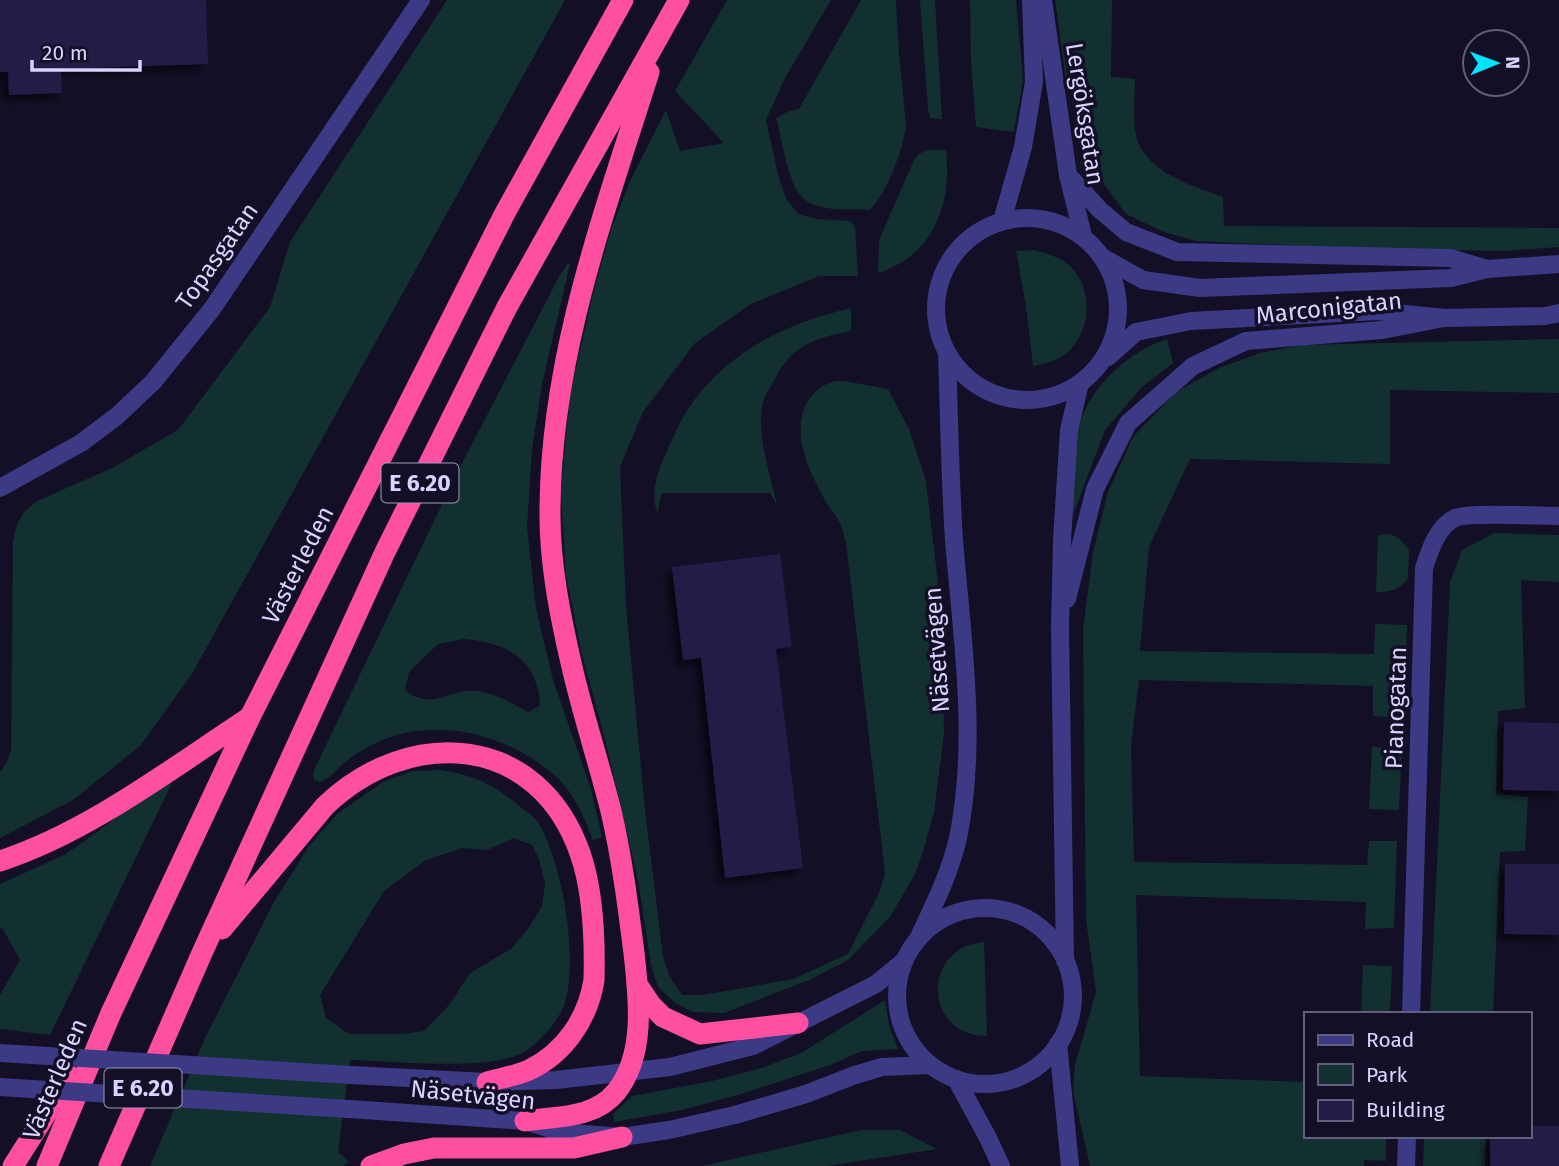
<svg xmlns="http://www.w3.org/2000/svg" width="1559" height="1166" viewBox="0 0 1559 1166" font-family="'Fira Sans',sans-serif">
  <defs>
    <filter id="shadow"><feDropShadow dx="-6" dy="6" stdDeviation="3.5" flood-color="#0009"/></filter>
  </defs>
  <rect width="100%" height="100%" fill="#130f26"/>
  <!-- green -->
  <g fill="#12302f" fill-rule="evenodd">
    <polygon points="447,0 565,0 192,674 140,746 73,800 0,838 0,772 7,762 11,750 13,542 17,524 25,511 37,501 112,468 178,430 270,307 290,242"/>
    <path d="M727 0H831L785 78 766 120 779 179 787 200 798 214 817 219 850 221 855 226 858 276H819L751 304 695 343 643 412 620 467 626 607 645 810 663 957 670 977 682 995H703L793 979 848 954 880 891 885 873 846 543C844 537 843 529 840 523 836 515 829 508 825 500 809 472 789 430 809 399 817 389 827 381 840 381 856 382 873 387 888 389L909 429 926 481 942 617 944 735 934 812 923 852 914 876 890 917 848 960 809 980 724 1013 693 1012 675 1003 658 987 651 965 638 880 605 739 581 651 566 575 561 491 570 394 594 290 611 230 630 181 666 110 680 151 724 143 675 91Z"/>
    <path d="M861 0H896L899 54 906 124C903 151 888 190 870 210 850 209 822 212 805 200 788 188 782 138 776 118L789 111 799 109Z"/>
    <polygon points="920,0 935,0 942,119 930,118 928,109"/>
    <polygon points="970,0 1016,0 1023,80 1014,132 976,127 971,62"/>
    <path d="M1055 0H1112L1111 77 1135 79C1135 95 1133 113 1135 129 1139 170 1190 185 1223 197L1224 226 1559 228V247L1503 251 1351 248 1196 241 1164 232 1126 214 1094 170 1080 137 1065 73Z"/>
    <path d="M927 150H946C952 204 934 255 878 273L879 240 914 160 919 154Z"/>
    <path d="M1035 250C1047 254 1061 257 1070 266 1093 289 1092 328 1069 351 1060 360 1045 364 1033 366L1026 307 1016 251Z"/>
    <path d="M568 263 570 264 542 384 532 450 527 527 536 608 553 680 591 789 602 837 593 840C584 817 574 792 555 776 509 734 434 715 376 743 367 747 356 753 348 760 338 767 332 778 319 782L314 780 313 772 460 467 560 275ZM464 639C508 643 538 659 540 706L528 712C513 704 495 693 477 691 449 688 432 712 405 690L409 672 438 644Z"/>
    <path d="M851 308V331C818 337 792 345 776 377 772 385 765 394 763 402 756 434 770 473 777 505L770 493H661L658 513C649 495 658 469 667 451 672 440 677 428 683 417 720 355 783 324 851 308Z"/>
    <path d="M1167 339 1173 363 1141 388 1105 430 1071 520C1073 487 1070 448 1082 417 1097 380 1131 351 1167 339Z"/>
    <polygon points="1559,339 1559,393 1390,390 1390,464 1190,459 1149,547 1140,651 1374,654 1375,624 1407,625 1404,718 1373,716 1373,686 1139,680 1131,746 1134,862 1367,865 1369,841 1397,841 1394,928 1365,929 1366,902 1136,895 1140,1076 1305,1082 1305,1136 1386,1136 1386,1161 1364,1160 1364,1166 1090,1166 1073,1091 1075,1065 1096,992 1086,919 1083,629 1093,552 1108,492 1133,437 1176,392 1219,368 1260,353 1300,345"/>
    <polygon points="1494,533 1559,535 1559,582 1521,580 1525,708 1498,711 1496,794 1528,797 1525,851 1500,852 1493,1014 1430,1014 1450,582 1462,550"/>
    <path d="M1391 534 1401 540 1409 550 1408 579C1399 590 1390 592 1376 592L1378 535Z"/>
    <polygon points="1372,747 1402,748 1399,810 1369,809"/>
    <path d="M440 770C473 775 491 783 517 804 523 809 532 815 537 821 563 860 580 965 563 1008 555 1025 537 1046 520 1054 487 1071 390 1061 350 1060L338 1152 349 1162 343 1166H150L206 1036 274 902 309 846 337 814 383 782 412 771ZM514 838 532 845 539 859 545 884 542 906 528 929 511 949 470 973 450 1004 424 1031 401 1034H349L326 1018 320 995 384 891 426 860 462 848 487 850Z"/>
    <polygon points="160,778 171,785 50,1035 0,1029 0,995 20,960 3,929 0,928 0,884 66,854 108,824"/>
    <path d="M984 942 987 1036C924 1037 920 947 984 942Z"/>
    <polygon points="1363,965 1392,966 1390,1014 1361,1014"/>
    <polygon points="885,1000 889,1025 898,1049 862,1051 830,1065 741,1094 682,1110 614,1122 613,1114 632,1096 712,1081 762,1068 803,1052"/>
    <polygon points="861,1130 900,1130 937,1149 827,1166 702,1166"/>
    <polygon points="1424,1136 1486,1136 1485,1166 1423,1166"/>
  </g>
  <!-- building -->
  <g fill="#241b47" filter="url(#shadow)">
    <polygon points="0,0 206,0 208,64 61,69 62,93 9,95 8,72 0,72"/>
    <polygon points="780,554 792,647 776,649 803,868 725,878 701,658 683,660 672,567"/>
    <polygon points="1504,722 1559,723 1559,791 1503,790"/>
    <polygon points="1505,864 1559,864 1559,935 1504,934"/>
    <polygon points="1529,1126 1559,1126 1559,1166 1490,1166 1490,1136 1529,1136"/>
  </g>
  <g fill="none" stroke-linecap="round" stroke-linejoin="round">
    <!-- minor -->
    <g stroke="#3d3a85" stroke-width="18">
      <polyline points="1043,0 1068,175 1083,236"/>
      <polyline points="1068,175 1100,210 1126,232 1177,252 1450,258 1487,269"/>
      <circle cx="1027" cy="309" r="91"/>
      <polyline points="1002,221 1023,147 1034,82 1031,0"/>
      <polyline points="1102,257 1143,280 1200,288 1451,278 1487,269 1559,264"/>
      <polyline points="1108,357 1136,332 1191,321 1377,311 1444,318 1545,316 1559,313"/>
      <polyline points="0,488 81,443 117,416 153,382 212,309 421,0"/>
      <polyline points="1067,599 1095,489 1128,423 1193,366 1246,341 1382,330 1444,318"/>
      <circle cx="985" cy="996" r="88"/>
      <path d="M919 937C934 905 950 873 958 838 978 740 962 638 954 540 950 478 949 415 947 353"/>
      <polyline points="1065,960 1060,628 1062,540 1069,430 1080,383"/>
      <path d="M1411 1014 1424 568C1430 550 1437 527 1455 518 1468 512 1541 516 1559 516"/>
      <polyline points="1058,1044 1070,1166"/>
      <polyline points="351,1075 487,1082 556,1080 670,1067 753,1046 876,984 904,961"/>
      <polyline points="956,1079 988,1138 1001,1166"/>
      <polyline points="349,1109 525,1121 560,1132 622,1137 669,1130 735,1115 806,1094 855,1075 882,1067 930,1065"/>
      <polyline points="1406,1166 1407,1136"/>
    </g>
    <!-- highway -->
    <g stroke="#ff4fa3" stroke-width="21">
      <path d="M0 861C89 832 172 768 250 717"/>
      <path d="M222 929 325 806C409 725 538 733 580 853 593 890 595 941 594 980 588 1018 565 1053 529 1070 516 1076 500 1078 487 1082"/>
      <polyline points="637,984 651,1005 663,1017 700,1034 798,1023"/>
      <path d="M525 1121C557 1116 594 1119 616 1092 646 1055 639 998 634 953 628 906 622 858 611 811 599 763 583 715 572 667 560 615 549 561 550 508 551 356 604 214 649 72"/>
      <polyline points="13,1166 70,1076"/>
      <polyline points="47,1166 111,1013 250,717 505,213 623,0"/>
      <polyline points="109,1166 202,953 385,552 507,307 679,0"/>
      <polyline points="371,1166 404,1154 434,1148 574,1148 622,1137"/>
    </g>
    <!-- minor-bridge -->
    <g stroke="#3d3a85" stroke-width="18">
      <polyline points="0,1053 351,1075"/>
      <polyline points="0,1087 349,1109"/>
    </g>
  </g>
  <g text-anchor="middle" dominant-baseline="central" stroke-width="7" stroke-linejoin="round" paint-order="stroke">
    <!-- shield labels -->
    <g fill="#130f26" stroke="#9e99be" stroke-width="2">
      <rect x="381.5" y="463.5" width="77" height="39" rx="5"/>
      <rect x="104.5" y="1068.5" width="77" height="39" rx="5"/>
    </g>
    <g font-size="23" font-weight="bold" fill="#d9d4ff">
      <text x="420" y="483">E 6.20</text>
      <text x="143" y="1088">E 6.20</text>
    </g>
    <!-- street labels -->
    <g font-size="24" fill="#d9d4ff" stroke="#130f26">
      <text transform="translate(1085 114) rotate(81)">Lergöksgatan</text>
      <text transform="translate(217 256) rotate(-55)">Topasgatan</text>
      <text transform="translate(1329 308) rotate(-6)">Marconigatan</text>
      <text transform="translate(298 565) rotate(-63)">Västerleden</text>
      <text transform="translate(937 650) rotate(-94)">Näsetvägen</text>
      <text transform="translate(1396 708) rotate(-88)">Pianogatan</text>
      <text transform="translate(55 1079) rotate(-67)">Västerleden</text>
      <text transform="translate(473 1095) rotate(6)">Näsetvägen</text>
    </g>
  </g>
  <!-- legend -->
  <rect x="1304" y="1012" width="228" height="126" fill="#130f26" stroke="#625e7d" stroke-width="2"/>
  <rect x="1318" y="1035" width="35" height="10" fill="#3d3a85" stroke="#625e7d" stroke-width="2"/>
  <text x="1366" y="1047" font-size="21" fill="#d9d4ff">Road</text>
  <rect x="1318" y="1064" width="35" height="21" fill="#12302f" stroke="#625e7d" stroke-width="2"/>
  <text x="1366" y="1082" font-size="21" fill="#d9d4ff">Park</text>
  <rect x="1318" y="1100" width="35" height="21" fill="#241b47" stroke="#625e7d" stroke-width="2"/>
  <text x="1366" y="1117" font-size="21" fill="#d9d4ff">Building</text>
  <!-- north arrow -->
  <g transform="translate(1496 63) rotate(89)"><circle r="33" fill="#130f26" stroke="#625e7d" stroke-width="2"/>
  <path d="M0-5L12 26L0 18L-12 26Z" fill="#00e5ff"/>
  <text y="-10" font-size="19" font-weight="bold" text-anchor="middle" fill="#d9d4ff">N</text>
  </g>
  <!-- scale -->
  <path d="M32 60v10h108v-10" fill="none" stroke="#d9d4ff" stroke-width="3.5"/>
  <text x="42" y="60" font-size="21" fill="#d9d4ff" stroke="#130f26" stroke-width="5" paint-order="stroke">20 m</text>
</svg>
